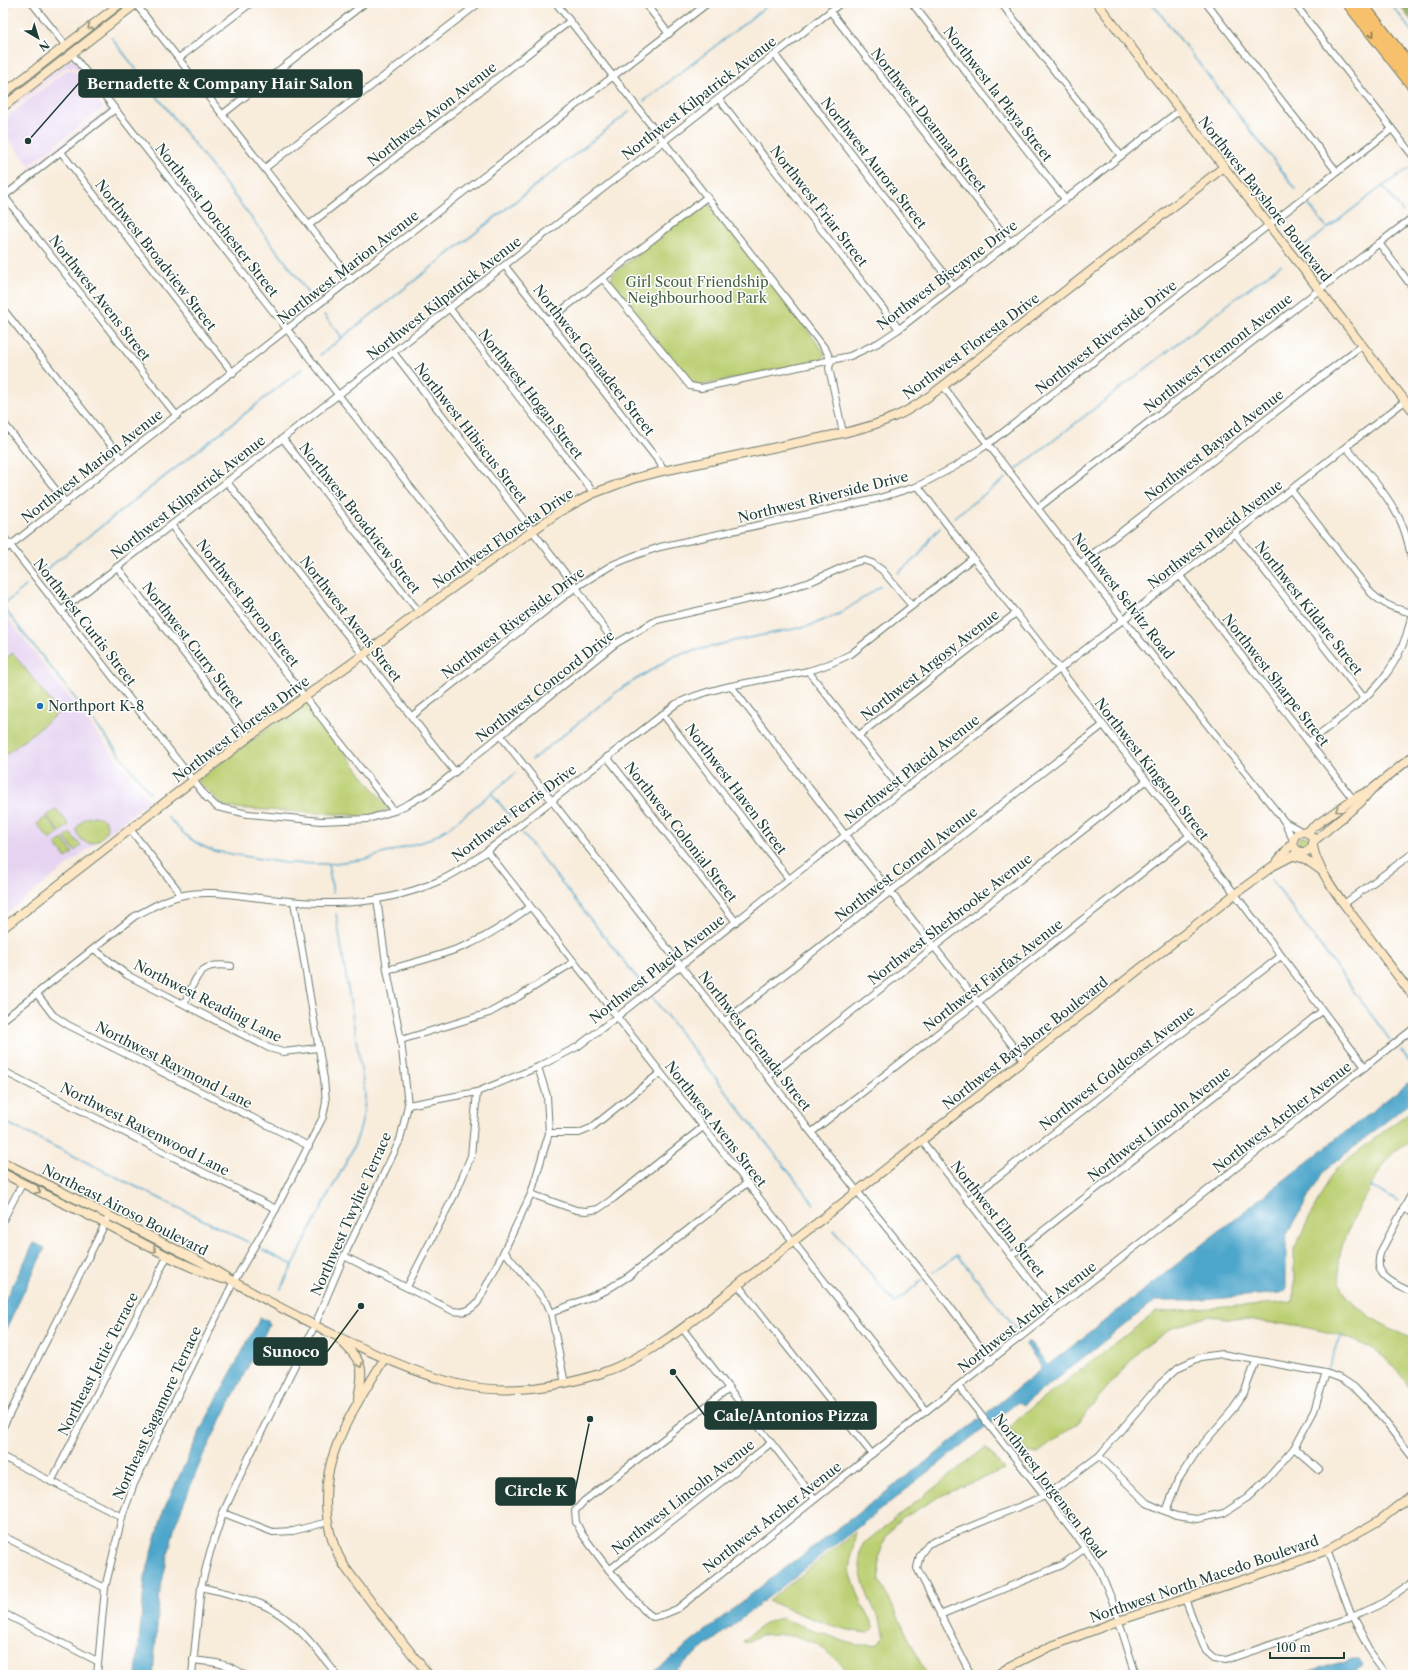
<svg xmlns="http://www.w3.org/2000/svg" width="1416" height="1678" viewBox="0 0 1416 1678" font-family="'Libre Caslon Text',serif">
  <rect width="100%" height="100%" fill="#fff"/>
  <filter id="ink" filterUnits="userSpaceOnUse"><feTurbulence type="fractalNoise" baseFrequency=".025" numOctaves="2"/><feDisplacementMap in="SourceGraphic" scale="8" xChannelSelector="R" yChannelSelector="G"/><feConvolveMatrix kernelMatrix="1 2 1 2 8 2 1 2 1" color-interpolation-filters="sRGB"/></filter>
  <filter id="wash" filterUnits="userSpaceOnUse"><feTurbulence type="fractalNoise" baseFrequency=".012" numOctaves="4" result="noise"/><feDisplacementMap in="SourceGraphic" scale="16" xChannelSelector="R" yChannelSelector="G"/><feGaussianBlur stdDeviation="0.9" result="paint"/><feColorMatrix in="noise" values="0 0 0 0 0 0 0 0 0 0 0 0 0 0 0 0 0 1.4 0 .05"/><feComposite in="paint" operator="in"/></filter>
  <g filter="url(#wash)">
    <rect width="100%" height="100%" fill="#f8ecdb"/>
    <!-- built -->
    <g fill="#e5d3f1">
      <polygon points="72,58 111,109 31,171 28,168 31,167 106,110 106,106 74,67 66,67 3,116 3,112"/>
      <polygon points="66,70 73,70 103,108 29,165 3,132 3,120"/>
      <polygon points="3,612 149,801 3,916"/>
    </g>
    <!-- green -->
    <g fill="#bbcf72" stroke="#6d8653">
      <polygon points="704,202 709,204 825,353 823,358 820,360 699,386 687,379 611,282 613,274"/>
      <polygon points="13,653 58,711 57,714 3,757 3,660"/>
      <polygon points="305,701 389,809 368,816 232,808 224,806 197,781"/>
      <polygon points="56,809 69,825 60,832 47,816"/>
      <path d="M93 816C128 819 87 866 76 829L84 819Z"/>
      <polygon points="46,817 59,833 50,840 37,824"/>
      <polygon points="70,833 81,846 75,851 64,838"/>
      <circle cx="1304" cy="842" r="6"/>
      <polygon points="62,839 73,853 66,858 55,844"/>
      <path d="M1413 1109V1140C1406 1144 1399 1149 1393 1154 1382 1165 1375 1179 1368 1192 1352 1220 1323 1268 1349 1299 1365 1318 1391 1328 1413 1339V1392C1404 1381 1396 1366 1384 1357 1355 1335 1317 1330 1283 1323H1273L1209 1316 1174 1327 1141 1349 1093 1404 1078 1423 1038 1453H1029L1009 1428 1027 1411 1156 1312 1293 1302 1294 1297V1249L1330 1177 1339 1166Z"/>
      <path d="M986 1447 1004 1469 943 1495 903 1518 892 1528 886 1537 879 1556 880 1581 927 1675H853L818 1644 798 1637 778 1634 761 1635 745 1643 743 1641C755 1631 765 1621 781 1618L846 1642 859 1645H876L885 1636V1632C873 1606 852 1573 863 1544Z"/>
      <path d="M856 1532 849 1569 862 1604 874 1628 869 1633C840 1632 796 1612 768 1601Z"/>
    </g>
    <!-- forest -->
    <polygon fill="#94b264" stroke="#5a784c" points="1398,3 1413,3 1413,23"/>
    <!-- water -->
    <g fill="#4ea6cb" stroke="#367280">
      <polygon points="1413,1079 1413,1100 1323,1172 1286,1236 1286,1290 1280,1293 1191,1301 1155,1301 1023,1405 1018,1402 669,1675 650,1675 763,1585 936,1454 1040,1370 1041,1366 1026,1345 1027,1342 1030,1342 1047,1364 1052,1362"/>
      <polygon points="34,1243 45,1248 3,1335 3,1304"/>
      <polygon points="260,1318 268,1320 269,1325 202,1458 175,1525 160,1591 153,1675 136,1675 145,1577 164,1509 202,1427"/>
      <polygon points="1350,1659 1360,1659 1364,1665 1350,1675 1301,1675"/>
    </g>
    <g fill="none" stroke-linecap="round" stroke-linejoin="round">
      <!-- stream -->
      <g stroke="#4ea6cb" stroke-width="1.5">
        <polyline points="1152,3 1296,189"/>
        <polyline points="1390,3 1413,32"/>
        <polyline points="111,37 298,278 312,300"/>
        <polyline points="644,101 771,3"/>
        <polyline points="1383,186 1403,212"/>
        <polyline points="1309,205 1327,228"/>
        <polyline points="1305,246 1380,188 1408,169"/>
        <polyline points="324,315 338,332 342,338"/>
        <polyline points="320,355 629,112"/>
        <polyline points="1017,469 1236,298 1281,265"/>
        <polyline points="954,517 1006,478"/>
        <polyline points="43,572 303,368"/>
        <polyline points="898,573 919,555 933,535 940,528"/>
        <polyline points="3,605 26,586"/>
        <polyline points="3,607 150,793"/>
        <polyline points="532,760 619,690 674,656 733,641 809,626 841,613 881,586"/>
        <polyline points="491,793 510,816"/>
        <path d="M167 816C182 833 192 843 214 851L285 863 328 864 366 859 428 840 450 827 516 773"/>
        <polyline points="523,834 645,988"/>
        <polyline points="328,864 333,893"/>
        <polyline points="1271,879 1390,1040"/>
        <polyline points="652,997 814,1204"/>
        <polyline points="1402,1051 1413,1066"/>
        <polyline points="3,1121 248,1242"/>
        <polyline points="1370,1186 1399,1202"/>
        <polyline points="834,1230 895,1303 921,1281"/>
        <polyline points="262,1250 293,1265"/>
        <polyline points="934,1272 957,1255 1020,1333"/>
        <path d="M281 1289C296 1260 310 1230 325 1201 344 1164 365 1138 365 1094L336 914"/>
        <polyline points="1328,1368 1342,1335"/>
      </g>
    </g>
  </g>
  <g filter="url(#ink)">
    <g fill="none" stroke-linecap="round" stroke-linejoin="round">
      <defs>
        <g id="street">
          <polyline points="32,3 66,46"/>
          <polyline points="135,3 351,279"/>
          <polyline points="556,3 826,350 831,361 829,368 843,433"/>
          <polyline points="645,3 669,34"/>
          <polyline points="912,3 1065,199"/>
          <polyline points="1001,3 1121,156"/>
          <polyline points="1206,3 1337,172"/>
          <polyline points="1294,3 1413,156"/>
          <polyline points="3,6 7,3"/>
          <polyline points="830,11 1010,242"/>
          <polyline points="72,54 476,571"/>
          <polyline points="775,55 954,286"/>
          <polyline points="179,58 251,3"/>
          <polyline points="719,99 899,329"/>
          <polyline points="223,114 365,3"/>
          <polyline points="61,152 233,373"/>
          <polyline points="265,168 479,3"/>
          <polyline points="4,196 177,416"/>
          <polyline points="3,197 114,110"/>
          <polyline points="309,225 570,21"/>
          <polyline points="1379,243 1413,288"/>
          <polyline points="505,266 660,463 663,471"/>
          <polyline points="603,279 690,386 701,388 850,356 878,343 899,329 1180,110"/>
          <polyline points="3,309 122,459"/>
          <polyline points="450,309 590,488 592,494"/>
          <polyline points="548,321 707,197"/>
          <polyline points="393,352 576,587 615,644"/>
          <polyline points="943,386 1124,620 1284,821 1293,840"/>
          <polyline points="3,422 66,503"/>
          <polyline points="283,439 419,612"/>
          <path d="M1346 447C1364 469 1386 492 1399 518 1407 534 1410 551 1413 568"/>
          <polyline points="227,482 455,772"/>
          <polyline points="918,486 945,522 1235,894 1365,1067"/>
          <path d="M1291 490 1371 593C1385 606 1394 608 1412 613"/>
          <polyline points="1038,508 1413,217"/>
          <polyline points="171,525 394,811"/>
          <polyline points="1235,533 1364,698"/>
          <polyline points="3,536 206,797 217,807 248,814 321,821 368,819 394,811 410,803 431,791 615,644 657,620 767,595 810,582 850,564 863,560 872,563 882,570 912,606"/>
          <polyline points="3,551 351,279 708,3"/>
          <polyline points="1081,563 1362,345"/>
          <polyline points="117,567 249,737"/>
          <polyline points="1180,576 1353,799"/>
          <polyline points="61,611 841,3"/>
          <polyline points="808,671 902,791"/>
          <polyline points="731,686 846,836 1024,1060"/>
          <polyline points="663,714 789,879"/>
          <polyline points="412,716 576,587 612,565 636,555 660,547 876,499 918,486 956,466 988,444 1392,129"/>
          <polyline points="859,735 1016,613"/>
          <polyline points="501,736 857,1191 948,1304 991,1361"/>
          <path d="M1309 742C1361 702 1404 676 1413 605"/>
          <polyline points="607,757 736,922"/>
          <polyline points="1285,822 1303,832"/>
          <polyline points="130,829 177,889 179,896"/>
          <polyline points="487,851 926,1411"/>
          <polyline points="1344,904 1413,853"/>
          <polyline points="94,949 127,975 269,1048 283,1052 318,1048"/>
          <path d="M387 970C416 962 445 955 472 943 493 933 512 920 530 907"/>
          <polyline points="37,994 53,1015 68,1025 309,1146"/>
          <path d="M184 1004C197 978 197 961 231 966"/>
          <path d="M3 1020 135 916C149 909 163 900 179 896 203 890 228 894 252 897 279 900 306 904 334 903 369 903 408 895 441 880 457 873 472 862 487 851L676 704C717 684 764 681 808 671 823 667 837 661 851 654L973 558"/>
          <polyline points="725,1021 1103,725"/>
          <polyline points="401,1040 489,1013 518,997 574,962"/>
          <polyline points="3,1071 276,1209"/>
          <polyline points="768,1077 1146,781"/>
          <polyline points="408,1105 477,1092 538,1067 577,1047 618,1016 789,879 1405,401"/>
          <polyline points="812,1132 1189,836"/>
          <polyline points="549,1133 579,1133 591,1128 660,1073"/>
          <polyline points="922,1141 1054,1311"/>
          <path d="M1413 1191 1381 1251C1371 1276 1395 1284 1413 1293"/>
          <polyline points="531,1194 576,1210 586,1211 598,1209 614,1198 703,1127"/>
          <polyline points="968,1200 1281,956"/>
          <polyline points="1403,1208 1413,1213"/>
          <polyline points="3,1220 22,1184"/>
          <polyline points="504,1251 547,1303 551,1313 565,1384"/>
          <path d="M344 1256 453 1311C464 1313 470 1311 478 1302L504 1251 531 1194 549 1133 547 1096 538 1067"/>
          <polyline points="1011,1256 1322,1011"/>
          <polyline points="738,1285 872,1454"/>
          <polyline points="407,1287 458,1188 471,1156 477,1092"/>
          <polyline points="551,1313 605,1291 629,1276 747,1183"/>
          <polyline points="682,1328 815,1499"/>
          <polyline points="958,1386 1045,1496 1085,1548 1100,1571 1112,1600 1136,1675"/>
          <polyline points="729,1388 584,1501 575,1511 576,1522 582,1534 609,1570 644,1610 653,1617 665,1614 677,1609 926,1411 1413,1029"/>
          <polyline points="3,1427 107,1220"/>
          <polyline points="1294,1448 1319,1470"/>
          <polyline points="1099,1456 1147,1503 1176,1516 1197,1519 1224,1513 1247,1498 1268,1478 1294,1448 1314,1411 1326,1373"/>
          <polyline points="3,1457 122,1517"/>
          <polyline points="51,1482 167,1257"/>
          <polyline points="1166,1511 1178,1480 1197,1451 1233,1409 1244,1393 1256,1361"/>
          <polyline points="223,1513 273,1532 293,1531 328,1522"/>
          <polyline points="3,1536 105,1588"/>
          <polyline points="1327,1550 1352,1617 1369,1649 1388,1675"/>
          <polyline points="609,1570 771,1443"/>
          <path d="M201 1587C221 1592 242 1596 261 1604 294 1618 315 1647 337 1675"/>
          <polyline points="1185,1599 1206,1651 1214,1658 1226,1660 1352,1617 1384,1602 1413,1582"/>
          <polyline points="3,1613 97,1661"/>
          <polyline points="940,1615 1062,1565 1085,1548"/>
          <path d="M193 1660C211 1662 229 1663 244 1675"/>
          <polyline points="97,1675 105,1588 122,1517 134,1484 233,1283 276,1209 323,1117 326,1102 324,1079 294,902"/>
          <polyline points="192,1675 201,1587 210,1552 223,1513 245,1465 315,1325 344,1256 400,1140 408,1105 401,1040 387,970 377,899"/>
          <polyline points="971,1675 917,1568 920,1555 928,1544 1045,1496 1099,1456 1160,1384 1179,1367 1201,1357 1222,1354 1326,1373 1342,1379 1354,1387 1376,1410 1413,1458"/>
        </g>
        <g id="secondary">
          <polyline points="1097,3 1413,411"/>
          <polyline points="3,94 121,3"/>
          <polyline points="3,107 137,3"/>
          <circle cx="1303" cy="842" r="10"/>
          <polyline points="1306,832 1353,799 1368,791"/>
          <polyline points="1314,841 1360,803 1371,790 1413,756"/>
          <path d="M1313 845C1316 871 1347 908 1363 929 1380 952 1396 974 1413 996"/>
          <polyline points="1294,856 1305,859 1322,871"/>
          <polyline points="1276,863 1293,842"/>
          <path d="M3 928 249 737 363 655 419 612 559 512 592 494 632 479 663 471 843 433C861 429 879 424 896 416 913 409 928 397 943 386L1224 167"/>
          <path d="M3 1162 205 1264C243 1289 283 1309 324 1330 368 1351 411 1372 458 1384 502 1395 556 1388 599 1374 652 1356 695 1319 738 1285L1235 894 1273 866 1300 852"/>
          <path d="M3 1173C36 1191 70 1206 104 1223 143 1243 180 1265 222 1279"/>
          <path d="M340 1340C364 1364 364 1366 358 1398"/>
          <path d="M384 1359C368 1386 347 1417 336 1447 321 1486 322 1530 345 1567 354 1580 365 1593 374 1606 392 1629 410 1652 429 1675"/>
          <polyline points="997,1675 1009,1667 1049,1647 1118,1621 1273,1570 1327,1550 1380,1520 1413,1494"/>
        </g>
        <g id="highway">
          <polyline points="1348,3 1413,86"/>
          <polyline points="1361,3 1413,70"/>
        </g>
      </defs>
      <!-- street casing -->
      <use href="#street" stroke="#6b7a6e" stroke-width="8"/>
      <!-- secondary casing -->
      <use href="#secondary" stroke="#6b7a6e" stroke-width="10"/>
      <!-- highway casing -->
      <use href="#highway" stroke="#6b7a6e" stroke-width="13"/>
      <!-- street -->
      <use href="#street" stroke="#fff" stroke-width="6"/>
      <!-- secondary -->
      <use href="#secondary" stroke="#fce6c4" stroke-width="8"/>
      <!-- highway -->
      <use href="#highway" stroke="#f7c06c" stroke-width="11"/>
    </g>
    <!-- one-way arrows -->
    <defs><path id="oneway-chevron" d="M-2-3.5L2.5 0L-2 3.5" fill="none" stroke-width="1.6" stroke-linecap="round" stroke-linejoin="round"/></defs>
    <g stroke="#8e927c">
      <use href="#oneway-chevron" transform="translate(90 27) rotate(143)"/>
      <use href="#oneway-chevron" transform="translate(1338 810) rotate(145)"/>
      <use href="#oneway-chevron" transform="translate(38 1191) rotate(26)"/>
      <use href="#oneway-chevron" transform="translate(154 1250) rotate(28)"/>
      <use href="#oneway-chevron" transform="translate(360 1365) rotate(70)"/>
    </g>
    <use stroke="#80784d" href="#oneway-chevron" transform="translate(1372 34) rotate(52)"/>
  </g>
  <!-- markers -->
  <circle fill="#1f6fb2" stroke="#fff" stroke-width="1.5" cx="40" cy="706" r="4"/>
  <g text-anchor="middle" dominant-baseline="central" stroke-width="3" stroke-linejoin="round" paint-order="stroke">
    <!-- street labels -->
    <g font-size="14" fill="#1f3d34" stroke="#fff">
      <text transform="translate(998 94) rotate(52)">Northwest la Playa Street</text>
      <text transform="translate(699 98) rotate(-38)">Northwest Kilpatrick Avenue</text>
      <text transform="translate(432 114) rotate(-38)">Northwest Avon Avenue</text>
      <text transform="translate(929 120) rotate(52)">Northwest Dearman Street</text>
      <text transform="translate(874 163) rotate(52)">Northwest Aurora Street</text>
      <text transform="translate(1265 199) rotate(52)">Northwest Bayshore Boulevard</text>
      <text transform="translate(819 206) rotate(52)">Northwest Friar Street</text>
      <text transform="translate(217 220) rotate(52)">Northwest Dorchester Street</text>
      <text transform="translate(156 255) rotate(52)">Northwest Broadview Street</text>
      <text transform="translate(348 267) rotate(-38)">Northwest Marion Avenue</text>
      <text transform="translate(947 275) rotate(-37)">Northwest Biscayne Drive</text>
      <text transform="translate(100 298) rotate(52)">Northwest Avens Street</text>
      <text transform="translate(444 298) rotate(-38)">Northwest Kilpatrick Avenue</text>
      <text transform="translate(1106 337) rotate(-38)">Northwest Riverside Drive</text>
      <text transform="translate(971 346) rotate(-37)">Northwest Floresta Drive</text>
      <text transform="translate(1218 353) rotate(-38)">Northwest Tremont Avenue</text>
      <text transform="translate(594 360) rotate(52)">Northwest Granadeer Street</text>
      <text transform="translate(531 394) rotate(52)">Northwest Hogan Street</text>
      <text transform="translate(471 433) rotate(52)">Northwest Hibiscus Street</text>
      <text transform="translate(1214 445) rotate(-38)">Northwest Bayard Avenue</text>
      <text transform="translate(92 466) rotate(-38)">Northwest Marion Avenue</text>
      <text transform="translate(188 497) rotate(-38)">Northwest Kilpatrick Avenue</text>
      <text transform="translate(823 497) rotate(-14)">Northwest Riverside Drive</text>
      <text transform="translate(360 518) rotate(52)">Northwest Broadview Street</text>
      <text transform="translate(1215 534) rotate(-38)">Northwest Placid Avenue</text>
      <text transform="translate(503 538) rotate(-34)">Northwest Floresta Drive</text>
      <text transform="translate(1123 596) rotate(52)">Northwest Selvitz Road</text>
      <text transform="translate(248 603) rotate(52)">Northwest Byron Street</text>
      <text transform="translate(1309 608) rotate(52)">Northwest Kildare Street</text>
      <text transform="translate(351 619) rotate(52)">Northwest Avens Street</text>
      <text transform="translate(85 622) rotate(52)">Northwest Curtis Street</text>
      <text transform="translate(513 623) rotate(-37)">Northwest Riverside Drive</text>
      <text transform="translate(193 645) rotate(52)">Northwest Curry Street</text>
      <text transform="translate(930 665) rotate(-38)">Northwest Argosy Avenue</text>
      <text transform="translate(1276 680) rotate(52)">Northwest Sharpe Street</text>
      <text transform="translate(545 686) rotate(-38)">Northwest Concord Drive</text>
      <text transform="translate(241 729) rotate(-37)">Northwest Floresta Drive</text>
      <text transform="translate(912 769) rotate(-38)">Northwest Placid Avenue</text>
      <text transform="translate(1152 769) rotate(52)">Northwest Kingston Street</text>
      <text transform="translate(736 789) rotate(53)">Northwest Haven Street</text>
      <text transform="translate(514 813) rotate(-37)">Northwest Ferris Drive</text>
      <text transform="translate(681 832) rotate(52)">Northwest Colonial Street</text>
      <text transform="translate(906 864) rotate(-38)">Northwest Cornell Avenue</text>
      <text transform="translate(950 919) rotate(-38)">Northwest Sherbrooke Avenue</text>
      <text transform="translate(657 969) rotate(-38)">Northwest Placid Avenue</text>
      <text transform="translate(993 975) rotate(-38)">Northwest Fairfax Avenue</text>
      <text transform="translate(208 1001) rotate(27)">Northwest Reading Lane</text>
      <text transform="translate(755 1041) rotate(52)">Northwest Grenada Street</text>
      <text transform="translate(1025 1043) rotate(-38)">Northwest Bayshore Boulevard</text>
      <text transform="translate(174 1065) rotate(27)">Northwest Raymond Lane</text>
      <text transform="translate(1117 1068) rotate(-38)">Northwest Goldcoast Avenue</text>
      <text transform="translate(1282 1117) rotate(-38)">Northwest Archer Avenue</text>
      <text transform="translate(716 1124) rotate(52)">Northwest Avens Street</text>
      <text transform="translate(1159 1124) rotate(-38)">Northwest Lincoln Avenue</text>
      <text transform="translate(145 1129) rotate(27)">Northwest Ravenwood Lane</text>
      <text transform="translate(125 1210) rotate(27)">Northeast Airoso Boulevard</text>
      <text transform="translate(351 1214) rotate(-66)">Northwest Twylite Terrace</text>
      <text transform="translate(998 1219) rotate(52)">Northwest Elm Street</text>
      <text transform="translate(1027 1317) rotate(-38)">Northwest Archer Avenue</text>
      <text transform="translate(98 1364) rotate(-63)">Northeast Jettie Terrace</text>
      <text transform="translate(157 1413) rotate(-65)">Northeast Sagamore Terrace</text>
      <text transform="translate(1050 1486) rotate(53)">Northwest Jorgensen Road</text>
      <text transform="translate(683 1497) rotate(-38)">Northwest Lincoln Avenue</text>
      <text transform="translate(772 1517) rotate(-38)">Northwest Archer Avenue</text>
      <text transform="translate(1204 1579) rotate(-19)">Northwest North Macedo Boulevard</text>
    </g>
    <!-- park labels -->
    <g font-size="14" fill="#466244" stroke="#fff">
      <text x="697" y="282">Girl Scout Friendship<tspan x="697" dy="16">Neighbourhood Park</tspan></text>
    </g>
    <!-- poi labels -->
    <g font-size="14" fill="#1f3d34" stroke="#fff" text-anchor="start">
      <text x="48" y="706">Northport K-8</text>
    </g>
  </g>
  <!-- callouts -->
  <path fill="none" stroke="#1f3d34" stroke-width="1.5" d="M28 141L79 83M361 1306L327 1352M673 1372L705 1416M590 1419L575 1491"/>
  <g fill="#1f3d34" stroke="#fff" stroke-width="1.5">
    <circle cx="28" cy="141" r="4"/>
    <circle cx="361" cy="1306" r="4"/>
    <circle cx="673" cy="1372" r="4"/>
    <circle cx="590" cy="1419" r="4"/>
  </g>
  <g fill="#1f3d34" stroke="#1f3d34" stroke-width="1.5">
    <rect x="79" y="70" width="283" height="27" rx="4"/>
    <rect x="254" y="1338" width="73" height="27" rx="4"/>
    <rect x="705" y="1402" width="171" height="27" rx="4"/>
    <rect x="496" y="1478" width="79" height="27" rx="4"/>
  </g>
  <g font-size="15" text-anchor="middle" font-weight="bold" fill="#fff">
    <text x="220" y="89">Bernadette &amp; Company Hair Salon</text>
    <text x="291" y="1357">Sunoco</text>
    <text x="791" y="1421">Cale/Antonios Pizza</text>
    <text x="536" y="1496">Circle K</text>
  </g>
  <!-- margin -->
  <rect width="1416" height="1678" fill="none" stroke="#fff" stroke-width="16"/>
  <!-- north arrow -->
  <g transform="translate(38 38) rotate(142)" stroke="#ffffff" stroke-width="3" paint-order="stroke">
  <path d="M0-3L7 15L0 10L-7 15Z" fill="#1f3d34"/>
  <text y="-6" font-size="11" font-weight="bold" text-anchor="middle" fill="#1f3d34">N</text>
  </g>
  <!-- scale -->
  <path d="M1270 1652v6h74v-6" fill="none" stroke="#1f3d34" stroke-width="2"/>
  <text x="1276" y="1652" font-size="12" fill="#1f3d34" stroke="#ffffff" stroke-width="3" paint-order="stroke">100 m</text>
</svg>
